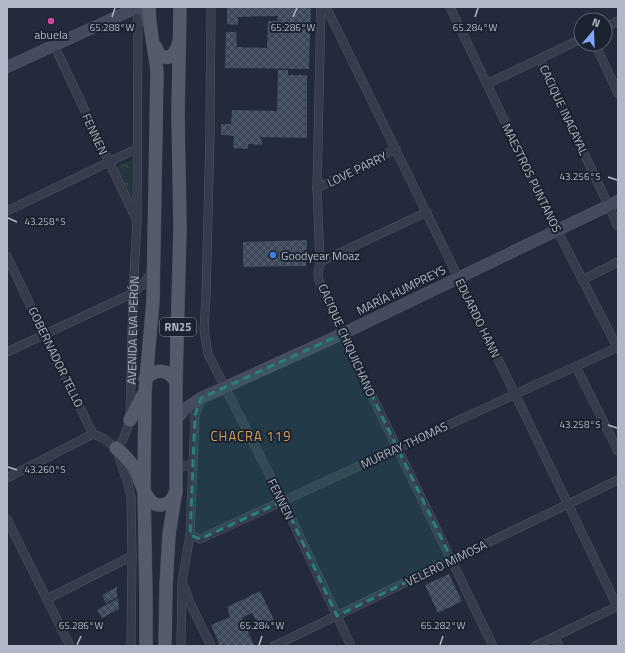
<svg xmlns="http://www.w3.org/2000/svg" width="625" height="653" viewBox="0 0 625 653" font-family="'Titillium Web',sans-serif">
  <defs>
    <pattern id="park-crowns" width="20" height="18" patternUnits="userSpaceOnUse"><rect width="20" height="18" fill="#24373c"/><path d="M2 6a3 3 0 1 1 6 0M12 15a3 3 0 1 1 6 0" fill="none" stroke="#415257"/></pattern>
    <pattern id="building-cross-hatch" width="8" height="8" patternUnits="userSpaceOnUse"><rect width="8" height="8" fill="#3e485b"/><path d="M0 0l8 8M0 8l8-8" fill="none" stroke="#586071"/></pattern>
  </defs>
  <rect width="100%" height="100%" fill="#222a3b"/>
  <!-- park -->
  <polygon fill="url(#park-crowns)" points="132,160 131,199 116,166"/>
  <!-- building -->
  <g fill="url(#building-cross-hatch)">
    <polygon points="227,7 311,7 309,69 225,68 226,32 236,32 237,47 267,48 268,21 277,21 278,16 238,17 238,25 227,24"/>
    <polygon points="278,70 288,70 288,75 307,75 307,138 260,137 263,145 248,144 248,149 233,148 234,136 221,135 221,124 231,124 232,110 277,111"/>
    <polygon points="307,240 306,266 243,267 243,242"/>
    <polygon points="449,574 462,601 438,613 425,585"/>
    <polygon points="117,587 117,597 106,603 102,595"/>
    <polygon points="260,591 276,624 262,631 252,613 242,618 254,645 220,646 211,625 230,617 227,607"/>
    <polygon points="118,598 119,609 102,618 97,610"/>
  </g>
  <g fill="none" stroke-linecap="round" stroke-linejoin="round">
    <defs>
      <g id="street">
        <polyline points="211,7 210,134 206,297 204,329 208,354 283,501 351,646"/>
        <polyline points="321,7 317,188 320,262 318,273 319,280 342,334 493,646"/>
        <polyline points="326,7 515,394 618,608"/>
        <polyline points="450,7 557,230 617,347"/>
        <polyline points="605,28 618,21"/>
        <polyline points="595,44 618,93"/>
        <polyline points="54,45 136,219"/>
        <polyline points="540,59 618,226"/>
        <polyline points="487,84 581,39"/>
        <polyline points="317,188 396,149"/>
        <polyline points="7,211 136,149"/>
        <polyline points="7,256 44,334 93,434 103,438 116,448"/>
        <polyline points="320,262 427,212"/>
        <polyline points="582,280 618,262"/>
        <polyline points="7,352 133,293 143,284 153,270"/>
        <polyline points="576,367 618,451"/>
        <polyline points="176,466 193,466"/>
        <polyline points="7,478 93,434"/>
        <polyline points="7,519 70,646"/>
        <polyline points="190,535 200,539 618,347"/>
        <polyline points="184,586 191,605 211,646"/>
        <polyline points="47,599 132,556"/>
        <polyline points="555,637 559,646"/>
        <path id="s1" d="M131 646 132 556 131 497 128 484 116 448 123 440 130 420 133 293 137 222 138 7"/>
        <polyline points="181,646 182,582 190,535 195,415 201,398"/>
        <polyline points="274,646 618,480"/>
        <polyline points="535,646 618,606"/>
      </g>
      <g id="secondary">
        <path d="M7 67 138 7C145 10 146 15 148 23"/>
        <polyline points="176,420 185,409 201,398 342,334 618,201"/>
      </g>
      <g id="primary">
        <path d="M155 46 159 55C171 62 176 52 179 42"/>
        <path d="M145 379C157 368 167 369 176 381"/>
        <polyline points="130,420 143,395"/>
        <path d="M116 448C122 453 128 459 133 466 141 477 144 506 161 505 171 504 173 498 176 491"/>
        <path d="M146 646V596L144 490 145 391 153 301 157 72C155 50 149 29 149 7"/>
        <polyline points="165,646 166,586 169,534 176,491 176,381 180,227 178,115 180,7"/>
      </g>
    </defs>
    <!-- street casing -->
    <use href="#street" stroke="#515766" stroke-width="9"/>
    <!-- secondary casing -->
    <use href="#secondary" stroke="#515766" stroke-width="12"/>
    <!-- primary casing -->
    <use href="#primary" stroke="#3f4654" stroke-width="14"/>
    <!-- street -->
    <use href="#street" stroke="#363c4b" stroke-width="8"/>
    <!-- secondary -->
    <use href="#secondary" stroke="#444b5e" stroke-width="11"/>
    <!-- primary -->
    <use href="#primary" stroke="#545b6b" stroke-width="13"/>
  </g>
  <!-- marked area -->
  <path fill="#27807b" fill-opacity="0.2" stroke="#27807b" stroke-width="3" stroke-dasharray="8 5" stroke-linejoin="round" d="M342 334 452 560 337 616 283 501 200 539 190 535 195 415 201 398Z"/>
  <!-- ticks -->
  <path fill="none" stroke="#b1b7c7" stroke-width="1.5" d="M112 17 115 8M293 17 297 8M475 17 478 8M608 177 617 180M8 218 17 222M608 425 617 428M8 467 17 470M77 645 81 636M259 645 262 636M440 645 443 636"/>
  <!-- markers -->
  <circle fill="#d1479c" stroke="#1b2230" stroke-width="1.5" cx="51" cy="21" r="4"/>
  <circle fill="#3f7fe0" stroke="#1b2230" stroke-width="1.5" cx="273" cy="255" r="4"/>
  <g text-anchor="middle" dominant-baseline="central" stroke-width="4" stroke-linejoin="round" paint-order="stroke">
    <!-- shield labels -->
    <rect fill="#1b2230" stroke="#848a9a" stroke-width="1" x="160" y="318" width="36" height="18" rx="3"/>
    <g font-size="11" font-weight="bold" fill="#b1b7c7">
      <text x="178" y="327">RN25</text>
    </g>
    <!-- poi labels -->
    <g font-size="12" fill="#b1b7c7" stroke="#1b2230">
      <text x="51" y="34">abuela</text>
      <text x="281" y="255" text-anchor="start">Goodyear Moaz</text>
    </g>
    <!-- street labels -->
    <g font-size="12" fill="#b1b7c7" stroke="#1b2230">
      <text transform="translate(564 110) rotate(65)">CACIQUE INACAYAL</text>
      <text transform="translate(95 134) rotate(65)">FENNEN</text>
      <text transform="translate(357 169) rotate(-26)">LOVE PARRY</text>
      <text transform="translate(532 178) rotate(64)">MAESTROS PUNTANOS</text>
      <text transform="translate(401 290) rotate(-26)">MARÍA HUMPREYS</text>
      <text transform="translate(478 318) rotate(64)">EDUARDO HANN</text>
      <text stroke="none"><textPath href="#s1" startOffset="322">AVENIDA EVA PERÓN</textPath></text>
      <text transform="translate(347 340) rotate(66)">CACIQUE CHIQUICHANO</text>
      <text transform="translate(56 357) rotate(64)">GOBERNADOR TELLO</text>
      <text transform="translate(404 445) rotate(-25)">MURRAY THOMAS</text>
      <text transform="translate(281 499) rotate(64)">FENNEN</text>
      <text transform="translate(446 563) rotate(-26)">VELERO MIMOSA</text>
    </g>
    <!-- neighbourhood labels -->
    <g font-size="13" letter-spacing="1" fill="#d39e5f" stroke="#1b2230">
      <text x="251" y="436">CHACRA 119</text>
    </g>
  </g>
  <g font-size="10" text-anchor="middle" fill="#b1b7c7" stroke="#1b2230" stroke-width="4" stroke-linejoin="round" paint-order="stroke">
    <text x="112" y="31">65.288°W</text>
    <text x="293" y="31">65.286°W</text>
    <text x="475" y="31">65.284°W</text>
    <text x="580" y="180">43.256°S</text>
    <text x="45" y="225">43.258°S</text>
    <text x="580" y="428">43.258°S</text>
    <text x="45" y="473">43.260°S</text>
    <text x="81" y="629">65.286°W</text>
    <text x="262" y="629">65.284°W</text>
    <text x="443" y="629">65.282°W</text>
  </g>
  <!-- border -->
  <rect width="625" height="653" fill="none" stroke="#b1b7c7" stroke-width="16"/>
  <!-- north arrow -->
  <g transform="translate(593 32) rotate(19)"><circle r="19" fill="#1b2230" stroke="#575e6c"/>
  <path d="M0-3L7 15L0 10L-7 15Z" fill="#86a6f7"/>
  <text y="-6" font-size="11" font-weight="bold" text-anchor="middle" fill="#b1b7c7">N</text>
  </g>
</svg>
